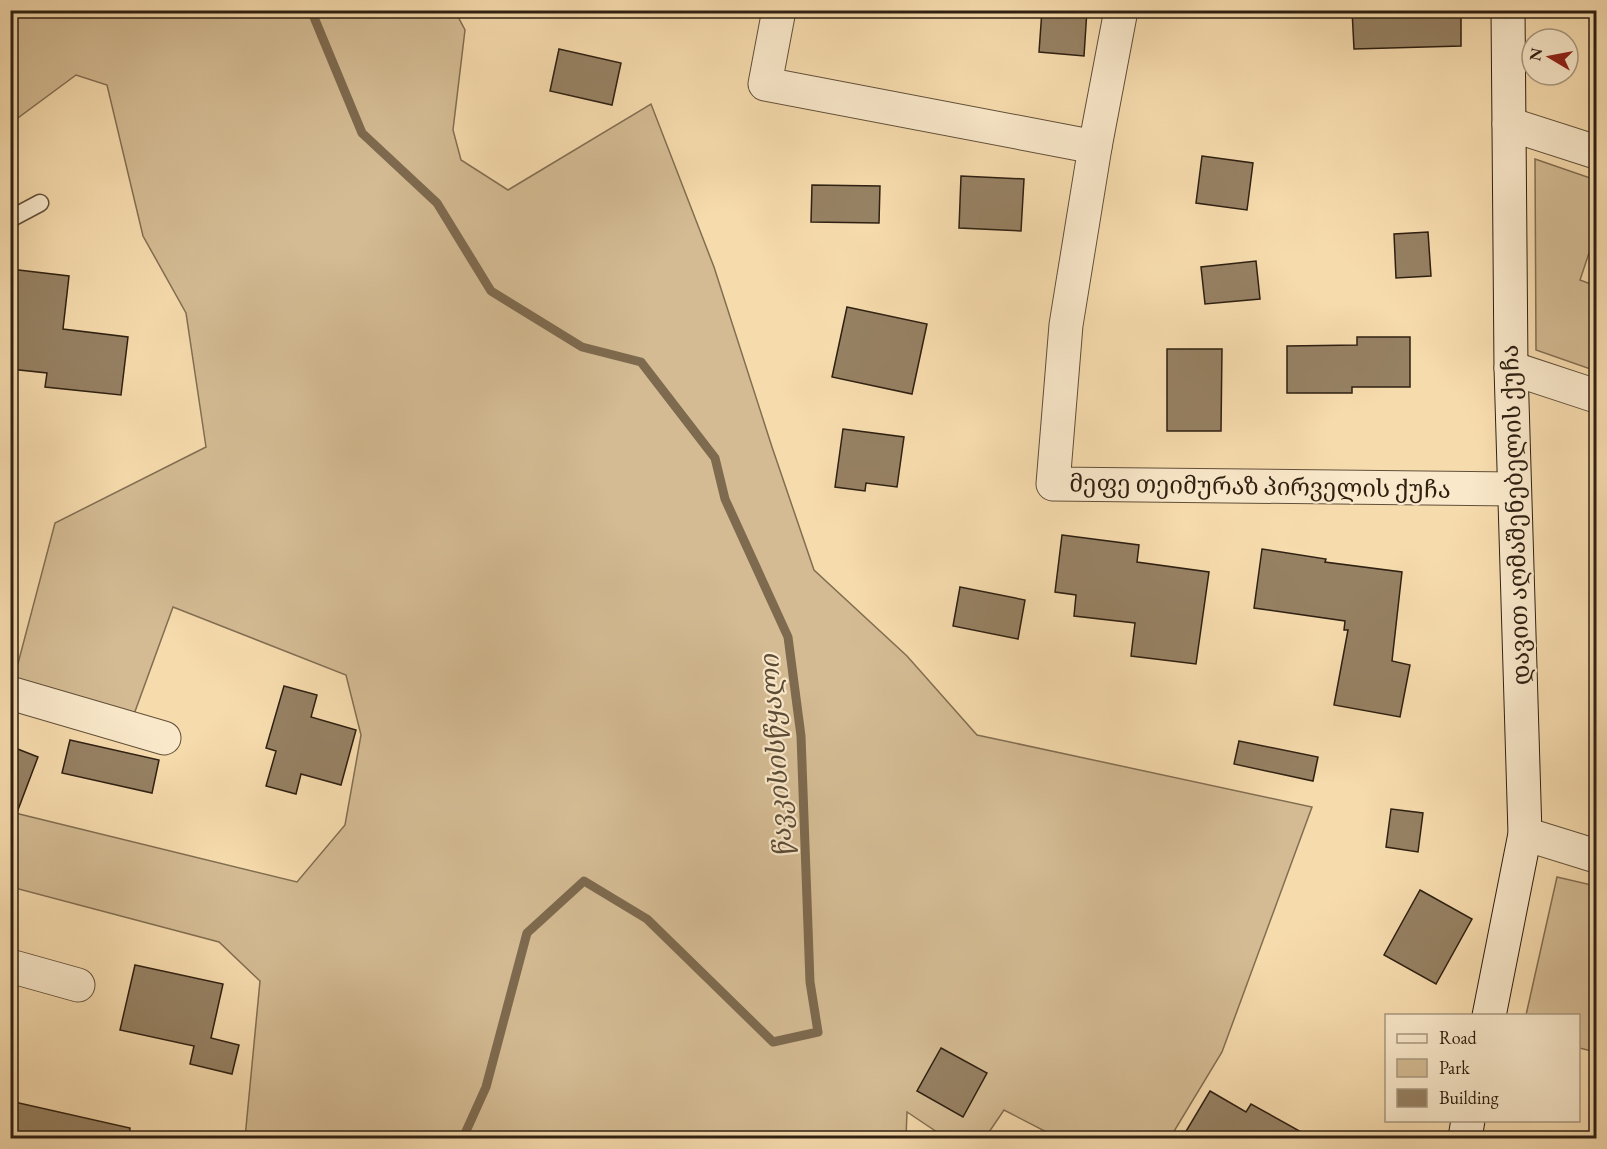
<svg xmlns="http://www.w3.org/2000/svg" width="1607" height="1149" viewBox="0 0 1607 1149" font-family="'EB Garamond','Noto Serif Georgian',serif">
  <rect width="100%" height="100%" fill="#f6dbad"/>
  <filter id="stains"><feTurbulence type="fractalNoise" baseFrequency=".00333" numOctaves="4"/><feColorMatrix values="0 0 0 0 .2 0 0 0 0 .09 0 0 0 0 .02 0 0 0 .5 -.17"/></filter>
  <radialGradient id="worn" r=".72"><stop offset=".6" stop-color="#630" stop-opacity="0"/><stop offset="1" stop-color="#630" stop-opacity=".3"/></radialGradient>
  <!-- green -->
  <g fill="#d4bb93" stroke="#826e52" stroke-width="1.5">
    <polygon points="11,10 455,11 465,30 453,130 461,160 508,190 651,104 714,267 772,447 814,570 907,656 977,735 1312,807 1222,1052 1170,1138 1058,1138 1004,1110 985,1138 946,1138 907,1112 906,1138 245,1138 260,981 219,942 11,887 11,812 297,882 345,825 361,735 346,675 173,607 129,728 11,690 55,523 206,447 186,313 143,236 107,85 76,75 11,123"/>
    <polygon points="1535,159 1596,180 1596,232 1580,280 1596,286 1596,371 1536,350"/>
    <polygon points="1557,877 1596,886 1596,1052 1579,1048 1578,1016 1526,1015"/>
  </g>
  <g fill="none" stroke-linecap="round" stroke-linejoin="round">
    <!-- stream -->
    <polyline stroke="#7e6a4f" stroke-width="9" points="311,10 362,133 437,203 491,291 582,347 641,362 715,458 725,499 788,637 801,736 810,982 818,1032 773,1042 647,919 584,881 527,933 486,1087 463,1138"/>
  </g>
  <!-- building -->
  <g fill="#968163" stroke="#2f2012" stroke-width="1.5">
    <polygon points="1042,10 1087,10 1084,56 1039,52"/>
    <polygon points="1352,10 1416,10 1417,15 1461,14 1461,46 1354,49"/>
    <polygon points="559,49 621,63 612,105 550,91"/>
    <polygon points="1202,156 1253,163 1247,210 1196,203"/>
    <polygon points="961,176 1024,179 1021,231 959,228"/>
    <polygon points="812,185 880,186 879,223 811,222"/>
    <polygon points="1428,232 1431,276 1396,278 1394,234"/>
    <polygon points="1256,261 1260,299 1205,304 1201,267"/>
    <polygon points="10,269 69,276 63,329 128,337 121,395 45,387 47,373 10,369"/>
    <polygon points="847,307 927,324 912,394 832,377"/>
    <polygon points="1357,337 1410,337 1410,387 1352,387 1352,393 1287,393 1287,346 1357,345"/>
    <polygon points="1167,349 1222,349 1221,431 1167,431"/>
    <polygon points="843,429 904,437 897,487 866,483 865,491 835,487"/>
    <polygon points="1062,535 1139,545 1137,562 1209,572 1196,664 1131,656 1135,623 1074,616 1076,595 1055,592"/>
    <polygon points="1262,549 1326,559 1325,562 1402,572 1392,661 1410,665 1400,717 1334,705 1348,630 1344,630 1345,621 1254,608"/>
    <polygon points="960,587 1025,600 1018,639 953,626"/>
    <polygon points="284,686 317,695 311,717 356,730 341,785 301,774 296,794 266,786 276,751 266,748"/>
    <polygon points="70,740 159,760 152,793 62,773"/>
    <polygon points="1239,741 1318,757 1313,781 1234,764"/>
    <polygon points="10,746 38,757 13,823 10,823"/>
    <polygon points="1391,809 1423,813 1418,852 1386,847"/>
    <polygon points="1420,890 1472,919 1436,984 1384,955"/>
    <polygon points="135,965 223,984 211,1038 239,1045 232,1074 190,1064 194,1046 120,1030"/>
    <polygon points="941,1048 987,1073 963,1117 917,1091"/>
    <polygon points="1210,1091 1246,1112 1251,1104 1312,1138 1182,1138"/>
    <polygon points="10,1101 130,1128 129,1138 10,1138"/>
  </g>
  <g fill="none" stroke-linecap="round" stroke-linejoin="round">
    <defs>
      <polyline id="lane" points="10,219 40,203"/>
      <g id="street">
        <polyline points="779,10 765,84 1095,147"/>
        <polyline points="1121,10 1095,147 1066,325 1053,484 1514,489"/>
        <polyline points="1509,124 1596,152"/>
        <polyline points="1511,368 1596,396"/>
        <polyline points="10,693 164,738"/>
        <polyline points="1525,834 1596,856"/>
        <polyline points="10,966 78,985"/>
      </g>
      <g id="secondary">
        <polyline points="1489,1016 1525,834 1511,368 1508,10"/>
        <polyline points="1465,1138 1468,1120"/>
      </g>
    </defs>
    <!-- lane casing -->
    <use href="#lane" stroke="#614f39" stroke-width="19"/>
    <!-- street casing -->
    <use href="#street" stroke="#614f39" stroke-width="35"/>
    <!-- secondary casing -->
    <use href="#secondary" stroke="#2f2012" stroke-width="35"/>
    <!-- lane -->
    <use href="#lane" stroke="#f9e8ca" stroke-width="16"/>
    <!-- street -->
    <use href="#street" stroke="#f9e8ca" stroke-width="33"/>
    <!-- secondary -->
    <use href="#secondary" stroke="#f9e8ca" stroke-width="33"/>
  </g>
  <g text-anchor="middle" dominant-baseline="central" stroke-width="4.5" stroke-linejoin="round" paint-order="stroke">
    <!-- street labels -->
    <g font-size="24" fill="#2f2012" stroke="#f9e8ca">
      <text transform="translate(1260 486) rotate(1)">მეფე თეიმურაზ პირველის ქუჩა</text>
      <text transform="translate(1515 515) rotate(-92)">დავით აღმაშენებელის ქუჩა</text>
    </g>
    <!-- water labels -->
    <g font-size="26" font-style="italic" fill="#5d4b36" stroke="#f9e8ca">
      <text transform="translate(776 756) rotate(-94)">წავკისისწყალი</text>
    </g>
  </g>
  <!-- margin -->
  <rect width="1607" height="1149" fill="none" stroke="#f6dbad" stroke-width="36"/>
  <rect x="12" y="12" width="1583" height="1125" fill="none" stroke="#2f2012" stroke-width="3"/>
  <rect x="18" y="18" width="1571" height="1113" fill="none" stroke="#2f2012" stroke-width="1.5"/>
  <!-- legend -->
  <rect x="1385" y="1014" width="195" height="108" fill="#f9e8ca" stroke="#a89880" stroke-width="1.5"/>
  <rect x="1397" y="1034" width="30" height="9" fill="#f9e8ca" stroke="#a89880" stroke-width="1.5"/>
  <text x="1439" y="1044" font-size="18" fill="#2f2012">Road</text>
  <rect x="1397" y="1059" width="30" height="18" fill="#d4bb93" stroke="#a89880" stroke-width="1.5"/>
  <text x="1439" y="1074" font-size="18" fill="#2f2012">Park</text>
  <rect x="1397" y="1089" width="30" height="18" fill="#968163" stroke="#a89880" stroke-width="1.5"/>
  <text x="1439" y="1104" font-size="18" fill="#2f2012">Building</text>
  <!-- north arrow -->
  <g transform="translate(1550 57) rotate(280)"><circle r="28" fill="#f9e8ca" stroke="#a89880" stroke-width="1.5"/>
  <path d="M0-4.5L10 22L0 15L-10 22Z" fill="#8f2418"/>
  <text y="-9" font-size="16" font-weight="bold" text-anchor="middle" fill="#2f2012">N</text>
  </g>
  <rect width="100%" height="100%" filter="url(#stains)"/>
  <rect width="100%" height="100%" fill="url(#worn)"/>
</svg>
